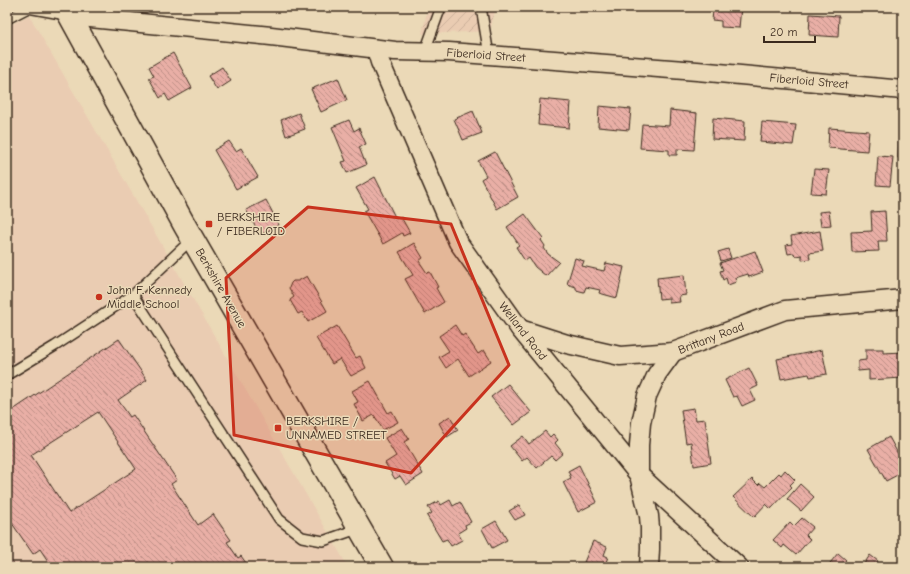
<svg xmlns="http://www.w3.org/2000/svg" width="910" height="574" viewBox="0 0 910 574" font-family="'Comic Neue',sans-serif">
  <defs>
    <pattern id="industrial-furrows" width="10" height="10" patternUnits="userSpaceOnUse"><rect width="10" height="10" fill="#eaccb2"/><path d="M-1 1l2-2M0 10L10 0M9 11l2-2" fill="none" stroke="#caaf99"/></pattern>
    <pattern id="building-back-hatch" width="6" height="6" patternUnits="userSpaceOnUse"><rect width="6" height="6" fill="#e9afa6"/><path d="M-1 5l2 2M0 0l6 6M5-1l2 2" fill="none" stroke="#be8f87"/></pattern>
  </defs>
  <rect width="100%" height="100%" fill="#ebd9b7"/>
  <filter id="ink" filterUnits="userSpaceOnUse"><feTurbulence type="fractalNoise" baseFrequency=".025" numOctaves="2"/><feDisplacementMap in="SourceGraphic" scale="8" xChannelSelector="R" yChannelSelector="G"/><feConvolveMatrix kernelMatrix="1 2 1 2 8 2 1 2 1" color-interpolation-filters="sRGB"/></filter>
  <g filter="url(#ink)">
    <!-- built -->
    <polygon fill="#eaccb2" points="29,15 348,567 7,567 7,27"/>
    <!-- industrial -->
    <polygon fill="url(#industrial-furrows)" points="428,7 496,7 490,31 422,34"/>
    <!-- building -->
    <g fill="url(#building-back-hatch)" stroke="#3b2a1e" fill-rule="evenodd">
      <polygon points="705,7 741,7 739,28 721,27 721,21 712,20 713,11 705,10"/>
      <polygon points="810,14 839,16 838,37 809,35"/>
      <polygon points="173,53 192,88 169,101 165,94 160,98 149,78 154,76 149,67"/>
      <polygon points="222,67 231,81 217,90 208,76"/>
      <polygon points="338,78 347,100 321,112 311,89"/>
      <polygon points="540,99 571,102 569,128 538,125"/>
      <polygon points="599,106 631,109 629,130 598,127"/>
      <polygon points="670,110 697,113 694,150 677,149 677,155 669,155 669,150 640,148 642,124 669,126"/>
      <polygon points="473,111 482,133 463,140 454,119"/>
      <polygon points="299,113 305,129 286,136 281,120"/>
      <polygon points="713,118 745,121 744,141 712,139"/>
      <polygon points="349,120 354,131 359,128 366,144 359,147 366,165 347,173 342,162 346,161 332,127"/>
      <polygon points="762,122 796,125 793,145 760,142"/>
      <polygon points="829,128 869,131 867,151 828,148"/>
      <polygon points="899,135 903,135 903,159 898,158"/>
      <polygon points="229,141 236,151 241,148 258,177 236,189 214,150"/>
      <polygon points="495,152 518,197 497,209 481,179 486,176 478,161"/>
      <polygon points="878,156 893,157 890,186 876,185"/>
      <polygon points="814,169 829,170 826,194 811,193"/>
      <polygon points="375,177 396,219 401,217 410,233 403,236 402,233 383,244 364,211 368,209 356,188"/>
      <polygon points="266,200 279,225 260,235 246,210"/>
      <polygon points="829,211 831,225 821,226 819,212"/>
      <polygon points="885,211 887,241 878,241 879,251 852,252 851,232 872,231 871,212"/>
      <polygon points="525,214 543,238 541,240 545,246 544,248 548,254 559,262 546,276 535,267 529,258 525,261 516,247 519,245 507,227"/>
      <polygon points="820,231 823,251 809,253 810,259 802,260 802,255 795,256 794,253 788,254 786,245 792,244 791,236"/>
      <polygon points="414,243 423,258 419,261 427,273 430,272 438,287 436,288 444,302 425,314 405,279 413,275 399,252"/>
      <polygon points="728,249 731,258 721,261 718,252"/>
      <polygon points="755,251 763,272 749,277 748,274 735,278 736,282 728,285 726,278 723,280 720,271 723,270 720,263"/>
      <polygon points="575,258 584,261 582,266 604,271 606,263 624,267 617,298 599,293 600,290 586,287 584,292 576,290 576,287 567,284"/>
      <polygon points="684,275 686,295 679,296 680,302 669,303 669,298 659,299 657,278"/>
      <polygon points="307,276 327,311 308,322 302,312 298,314 290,300 294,297 289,288 291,283 293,281 298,281"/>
      <polygon points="455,325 462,336 465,334 478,354 484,350 491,361 469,376 458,359 446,368 439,357 449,351 439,336"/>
      <polygon points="337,326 356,358 360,356 366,368 351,376 340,359 332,364 316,338"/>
      <path d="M119 339 147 380 118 400 130 417 133 415 177 480 171 484 198 525 213 514 231 540 227 542 238 558 241 556 249 567H52L40 549 33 554 7 516V509L10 507 7 502V419L11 415 10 412ZM98 412 136 469 69 513 31 455Z"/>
      <polygon points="866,349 883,349 883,353 903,352 903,378 869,380 869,370 858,371 858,361 866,360"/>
      <polygon points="822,350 827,374 810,377 809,374 781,379 777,359"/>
      <polygon points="749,368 758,386 750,390 755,400 742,406 737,396 733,397 725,380"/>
      <polygon points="370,381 388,413 392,411 398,422 383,430 374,415 363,421 354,404 358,402 352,391"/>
      <polygon points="508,384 531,412 514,425 491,397"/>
      <polygon points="694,408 696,420 705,419 711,463 694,466 691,442 686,443 681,410"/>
      <polygon points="450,416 458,430 447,437 439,423"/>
      <polygon points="402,428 409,439 404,442 423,474 406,485 400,476 395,479 385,463 396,456 385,438"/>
      <polygon points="545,431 550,437 553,434 558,440 555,443 563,453 555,460 551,456 537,468 527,457 522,461 510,446 523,436 529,444"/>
      <polygon points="889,437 903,463 903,472 886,481 868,449"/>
      <polygon points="579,465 597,502 578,512 563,482 571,478 568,471"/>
      <polygon points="785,470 795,480 790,485 792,487 771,509 766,504 754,517 733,497 752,479 758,485 760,483 765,487 779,473 781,475"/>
      <polygon points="800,484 814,497 801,511 787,499"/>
      <polygon points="450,500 453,506 460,502 471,522 465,525 466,528 458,533 462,540 451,546 447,539 442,541 427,516 432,513 428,507 439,501 441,505"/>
      <polygon points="519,505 525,515 515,520 509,511"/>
      <polygon points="802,518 813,527 806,535 810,539 796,555 784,545 782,548 773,540 790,522 794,526"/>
      <polygon points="496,521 507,540 492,548 482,529"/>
      <polygon points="593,541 607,547 604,555 608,557 604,567 582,567"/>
      <polygon points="838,553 846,560 843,563 848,567 827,567"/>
      <polygon points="870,555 878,561 874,567 868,567 864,564"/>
    </g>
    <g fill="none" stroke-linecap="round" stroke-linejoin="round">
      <defs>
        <g id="service">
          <polyline points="481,7 489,55"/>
          <polyline points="7,19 28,8 66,15"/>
          <polyline points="425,51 441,7"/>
          <polyline points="133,295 279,519 302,537 323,541 360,528"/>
          <polyline points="7,375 55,346 133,295 192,239"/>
        </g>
        <g id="minor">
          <polyline points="70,16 271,36 395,51 449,52 489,55 697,71 903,90"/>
          <polyline points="376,49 380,62 458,242 520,329 639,475 739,567"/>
          <polyline points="520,329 567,344 620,356 673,352 785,310 903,299"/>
          <polyline points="649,567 650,549 650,528 649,516 639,475 639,445 641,423 647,396 657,374 673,352"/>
        </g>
        <polyline id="secondary" points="65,7 185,226 382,567"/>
      </defs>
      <!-- service casing -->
      <use href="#service" stroke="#3b2a1e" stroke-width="12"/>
      <!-- minor casing -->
      <use href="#minor" stroke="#3b2a1e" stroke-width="21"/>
      <!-- secondary casing -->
      <use href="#secondary" stroke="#3b2a1e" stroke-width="25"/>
      <!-- service -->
      <use href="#service" stroke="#ebd9b7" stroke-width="9"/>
      <!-- minor -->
      <use href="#minor" stroke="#ebd9b7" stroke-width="18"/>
      <!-- secondary -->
      <use href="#secondary" stroke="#ebd9b7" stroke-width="22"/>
    </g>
  </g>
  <!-- marked area -->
  <path fill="#c8321e" fill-opacity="0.2" stroke="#c8321e" stroke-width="3" stroke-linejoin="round" d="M308 207 451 224 509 365 411 473 234 435 226 278Z"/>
  <!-- markers -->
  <g fill="#c8321e" stroke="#ebd9b7" stroke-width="1.5">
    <rect x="205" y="220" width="8" height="8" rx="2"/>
    <circle cx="99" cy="297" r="4"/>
    <rect x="274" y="424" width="8" height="8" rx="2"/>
  </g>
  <g text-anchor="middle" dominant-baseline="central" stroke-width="3" stroke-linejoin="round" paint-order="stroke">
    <!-- street labels -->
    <g font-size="12" fill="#3b2a1e" stroke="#ebd9b7">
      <text transform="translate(486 55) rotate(4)">Fiberloid Street</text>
      <text transform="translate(809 81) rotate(5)">Fiberloid Street</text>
      <text transform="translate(221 288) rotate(60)">Berkshire Avenue</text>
      <text transform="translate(523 331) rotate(52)">Welland Road</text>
      <text transform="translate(711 338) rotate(-21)">Brittany Road</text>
    </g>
    <!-- poi labels -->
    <g font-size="12" fill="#3b2a1e" stroke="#ebd9b7" text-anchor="start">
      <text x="217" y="217">BERKSHIRE<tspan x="217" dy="14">/ FIBERLOID</tspan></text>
      <text x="107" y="290">John F. Kennedy<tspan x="107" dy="14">Middle School</tspan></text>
      <text x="286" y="421">BERKSHIRE /<tspan x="286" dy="14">UNNAMED STREET</tspan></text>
    </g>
  </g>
  <!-- margin -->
  <rect width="910" height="574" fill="none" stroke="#ebd9b7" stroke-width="24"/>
  <rect x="12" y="12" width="886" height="550" fill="none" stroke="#3b2a1e" stroke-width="1.5" filter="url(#ink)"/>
  <!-- scale -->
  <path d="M764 36v6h51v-6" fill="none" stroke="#3b2a1e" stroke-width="2"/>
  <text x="770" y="36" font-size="12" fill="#3b2a1e" stroke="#ebd9b7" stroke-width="3" paint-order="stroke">20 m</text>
</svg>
